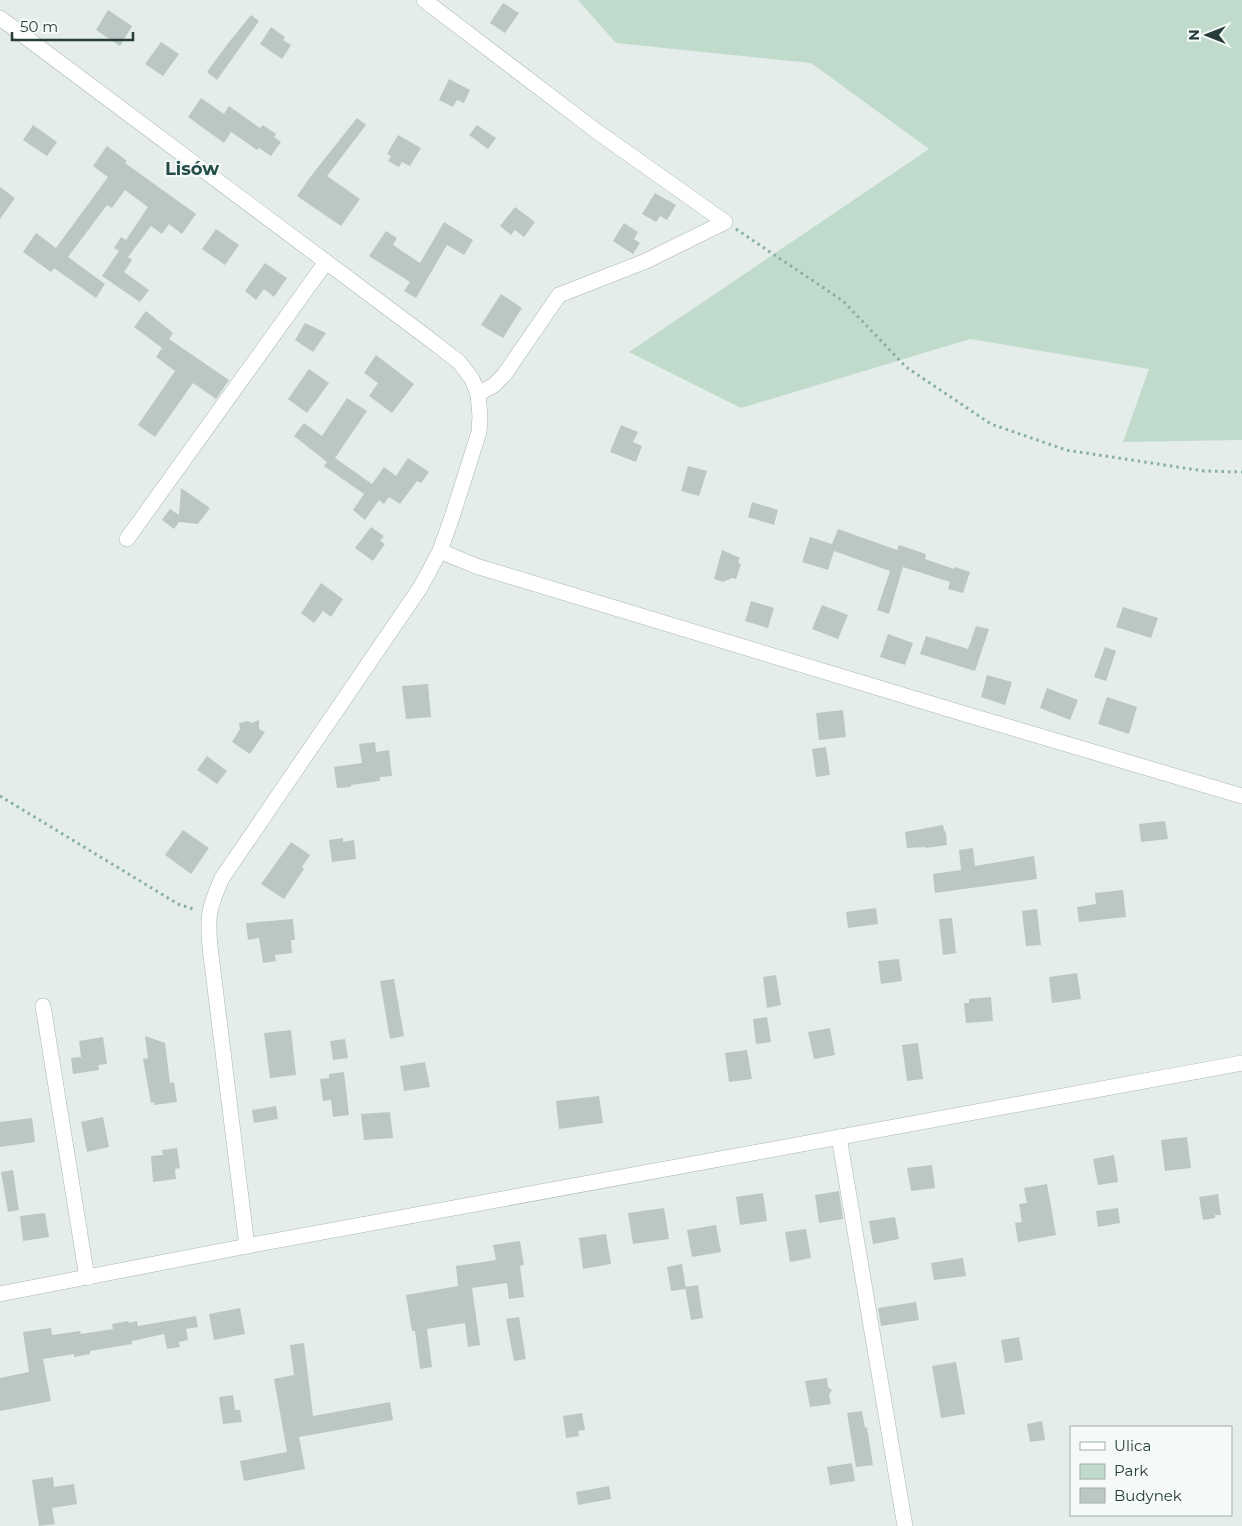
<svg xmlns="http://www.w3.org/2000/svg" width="1242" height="1526" viewBox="0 0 1242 1526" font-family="Montserrat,sans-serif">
  <rect width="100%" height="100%" fill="#e5edeb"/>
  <!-- green -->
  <polygon fill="#c0dbcc" points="578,0 1242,0 1242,440 1123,442 1149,369 970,339 741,408 629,352 929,149 811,63 616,43"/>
  <!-- building -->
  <g fill="#bbc7c4">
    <polygon points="503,3 519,13 505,33 490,23"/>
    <polygon points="108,10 132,26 120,46 96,30"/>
    <polygon points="251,15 259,21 217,80 207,72 226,46"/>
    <polygon points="271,27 285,37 283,40 291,45 282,59 260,44"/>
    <polygon points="161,42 179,54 163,76 145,64"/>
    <polygon points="449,79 470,90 464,103 457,100 453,107 439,100"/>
    <polygon points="201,98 224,114 229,106 260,128 263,125 276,134 274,137 281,142 271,156 259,148 257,150 231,132 224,143 188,117"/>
    <polygon points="357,118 366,125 327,176 360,199 341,226 297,196 311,176"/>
    <polygon points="33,125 57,142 47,156 23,140"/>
    <polygon points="477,125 496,138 488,149 469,135"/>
    <polygon points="398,135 421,148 410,166 402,162 399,167 388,161 391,156 387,154"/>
    <polygon points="107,146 127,161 125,163 196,214 182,234 169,224 162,234 151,226 128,257 132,260 124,272 149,290 140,302 102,276 119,251 114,248 121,237 126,240 148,207 125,190 112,208 107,205 68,257 105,284 96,298 54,268 51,272 23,252 36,233 56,248 108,177 93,166"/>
    <polygon points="0,187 15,198 0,219"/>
    <polygon points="655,193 676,205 667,220 660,216 656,222 642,214"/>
    <polygon points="515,207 535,222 524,237 515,230 511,235 500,226"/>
    <polygon points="444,222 473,240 464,255 447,245 416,298 404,291 410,282 369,256 386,231 397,238 393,245 420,263"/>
    <polygon points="624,223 638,232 634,239 640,243 633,254 613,241"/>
    <polygon points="216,229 239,245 225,265 202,249"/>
    <polygon points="265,263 287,278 274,297 264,289 256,300 245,291"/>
    <polygon points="501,294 522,308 503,338 481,325"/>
    <polygon points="146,311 173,333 169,339 229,380 216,399 193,383 155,437 138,425 175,371 156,357 162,348 134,327"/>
    <polygon points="305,323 326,333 313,352 295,340"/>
    <polygon points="376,355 414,384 392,413 369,396 378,383 364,373"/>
    <polygon points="309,369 329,383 307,413 288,399"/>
    <polygon points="347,398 367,411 335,458 372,484 384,467 396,476 408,458 429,472 421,483 417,481 400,504 389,497 384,504 379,500 365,520 353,510 364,494 324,466 327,462 294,436 304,423 322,436"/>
    <polygon points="621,425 638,432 633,442 642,446 636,462 610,452"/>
    <polygon points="688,466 707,471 699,496 681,491"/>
    <polygon points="181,488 210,508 198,524 179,522 174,529 162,520 170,509 179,515"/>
    <polygon points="752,502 778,510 774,525 748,517"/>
    <polygon points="371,527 384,536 380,541 385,544 373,561 355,548"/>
    <polygon points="838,529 897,550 899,545 926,554 925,559 954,569 955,567 970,572 963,593 948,589 950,582 903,567 889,614 877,610 890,571 834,551 828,570 802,562 810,537 832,544"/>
    <polygon points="722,550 740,558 738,563 741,564 736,579 732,578 723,582 714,579"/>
    <polygon points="321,583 343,599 331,617 323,611 314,623 301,613"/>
    <polygon points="751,601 774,608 768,628 745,621"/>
    <polygon points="822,605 848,615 838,639 812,629"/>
    <polygon points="1123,607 1158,618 1151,638 1116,627"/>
    <polygon points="976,626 989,629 975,671 920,654 926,636 968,649"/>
    <polygon points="888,634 913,643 905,665 880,657"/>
    <polygon points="1105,647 1116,651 1106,681 1094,677"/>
    <polygon points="987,675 1012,682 1005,705 981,697"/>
    <polygon points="428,684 431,717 406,719 402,686"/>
    <polygon points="1047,688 1078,700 1070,720 1040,708"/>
    <polygon points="1107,697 1137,707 1129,734 1098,724"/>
    <polygon points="843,710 846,737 819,740 816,713"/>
    <polygon points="259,720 259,729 265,732 250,754 232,742 240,729 239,723 248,721 252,723"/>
    <polygon points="375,742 376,752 389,750 392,776 380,777 380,781 351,785 351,787 337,788 334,767 362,763 359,744"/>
    <polygon points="826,747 830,775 816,777 812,749"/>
    <polygon points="207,756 227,771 217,784 197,770"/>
    <polygon points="1165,821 1168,839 1141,842 1139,824"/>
    <polygon points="943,825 944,830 946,833 947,845 926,848 926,847 907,848 905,832"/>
    <polygon points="183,830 209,848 191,874 165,855"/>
    <polygon points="343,838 343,842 354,840 356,859 332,862 329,840"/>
    <polygon points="291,842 310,855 302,867 304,869 284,899 261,884"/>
    <polygon points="973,848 975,866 1034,856 1037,879 935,893 933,874 961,870 959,850"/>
    <polygon points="1123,890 1126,917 1079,922 1077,907 1096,904 1095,893"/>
    <polygon points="876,908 878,924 848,928 846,912"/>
    <polygon points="1037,909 1041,945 1026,946 1022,911"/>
    <polygon points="952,918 956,953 943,955 939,919"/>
    <polygon points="293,919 295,940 291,940 292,953 275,955 276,961 263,963 259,938 248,940 246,923"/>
    <polygon points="899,959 902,981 881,984 878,961"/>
    <polygon points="1077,973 1081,999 1052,1003 1049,977"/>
    <polygon points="776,975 781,1005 767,1008 763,977"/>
    <polygon points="394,979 404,1036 390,1039 380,981"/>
    <polygon points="991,997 993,1021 966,1023 964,1003 969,1003 969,999"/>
    <polygon points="767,1017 771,1042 756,1044 753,1019"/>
    <polygon points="830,1028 835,1055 814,1059 808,1032"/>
    <polygon points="291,1030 296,1075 270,1078 264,1033"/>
    <polygon points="145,1036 165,1043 170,1083 174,1082 177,1102 154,1105 154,1102 151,1103 143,1059 148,1058"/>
    <polygon points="103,1037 107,1064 98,1065 99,1070 73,1074 71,1058 81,1057 79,1041"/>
    <polygon points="345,1039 348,1058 333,1060 330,1041"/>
    <polygon points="918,1043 923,1079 907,1081 902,1045"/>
    <polygon points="747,1050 752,1079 729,1082 725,1053"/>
    <polygon points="425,1062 430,1087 404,1091 400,1066"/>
    <polygon points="344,1072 349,1115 333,1117 331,1100 323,1101 320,1079 329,1078 329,1074"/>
    <polygon points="599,1096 603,1123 559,1129 556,1101"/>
    <polygon points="276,1106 278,1119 254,1123 252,1110"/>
    <polygon points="390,1112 393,1138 364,1140 361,1114"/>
    <polygon points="103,1117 109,1147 87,1152 81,1122"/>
    <polygon points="32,1118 35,1142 0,1147 0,1122"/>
    <polygon points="1187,1137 1191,1168 1165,1171 1161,1140"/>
    <polygon points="177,1148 180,1168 175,1169 176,1179 153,1182 151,1156 163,1155 162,1150"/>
    <polygon points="1114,1155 1118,1182 1098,1185 1093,1159"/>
    <polygon points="932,1165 935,1188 911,1191 907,1168"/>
    <polygon points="13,1170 19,1210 8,1212 1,1172"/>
    <polygon points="1047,1184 1056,1235 1018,1242 1015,1223 1022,1222 1019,1204 1027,1203 1024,1188"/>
    <polygon points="839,1191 843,1219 819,1223 815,1195"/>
    <polygon points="763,1193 767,1221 740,1225 736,1197"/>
    <polygon points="1218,1194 1221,1215 1215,1215 1215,1218 1203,1220 1199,1197"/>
    <polygon points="664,1208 669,1239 633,1244 628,1213"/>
    <polygon points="1118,1208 1120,1223 1098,1227 1096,1211"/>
    <polygon points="45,1213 49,1237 23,1241 20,1216"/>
    <polygon points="895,1217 899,1239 873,1244 869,1221"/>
    <polygon points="716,1225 721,1252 692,1257 687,1230"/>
    <polygon points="806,1229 811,1258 790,1262 785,1232"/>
    <polygon points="606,1234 611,1264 583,1269 579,1238"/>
    <polygon points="520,1241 524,1265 520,1266 524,1297 509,1299 507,1283 472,1288 480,1345 468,1347 465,1323 427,1329 432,1367 420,1369 415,1331 412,1331 406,1295 458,1286 456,1266 496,1260 493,1245"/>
    <polygon points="963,1258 966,1276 934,1280 931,1263"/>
    <polygon points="682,1264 686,1289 671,1291 667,1267"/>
    <polygon points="698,1285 703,1318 691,1320 685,1287"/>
    <polygon points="916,1302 919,1320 881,1326 878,1308"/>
    <polygon points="240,1308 245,1334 214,1340 209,1314"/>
    <polygon points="196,1316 198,1327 186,1329 188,1340 179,1342 180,1347 167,1349 164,1334 132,1341 132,1344 90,1351 90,1354 74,1357 74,1354 43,1359 51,1401 0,1411 0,1378 29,1372 23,1332 51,1328 52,1335 80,1331 81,1334 113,1329 112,1324 128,1321 129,1323 137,1321 138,1326"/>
    <polygon points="519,1317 526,1359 514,1361 506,1319"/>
    <polygon points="1019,1337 1023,1360 1005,1363 1001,1340"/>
    <polygon points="304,1343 313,1416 390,1402 393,1420 299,1437 305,1469 244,1481 240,1461 287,1452 274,1379 294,1375 290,1345"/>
    <polygon points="956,1362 965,1414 941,1418 932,1366"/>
    <polygon points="827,1378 828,1387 832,1390 829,1394 831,1404 810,1407 805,1381"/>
    <polygon points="233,1395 235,1410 240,1410 242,1422 223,1424 219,1397"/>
    <polygon points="862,1411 865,1428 867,1427 873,1465 856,1467 847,1413"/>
    <polygon points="582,1413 585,1430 578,1431 579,1436 566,1438 563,1416"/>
    <polygon points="1042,1421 1045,1440 1030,1442 1027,1424"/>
    <polygon points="852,1463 855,1481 830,1485 827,1467"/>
    <polygon points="53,1477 54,1487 74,1484 77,1504 52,1508 55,1524 39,1526 32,1480"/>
    <polygon points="609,1486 611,1499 578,1505 576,1492"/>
  </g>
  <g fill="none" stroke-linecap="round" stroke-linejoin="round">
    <defs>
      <g id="minor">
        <polyline points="424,0 599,133 725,222 646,261 559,295 504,375 494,385 478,394"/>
        <path d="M0 18 428 338 459 362 472 379 478 394 480 416 479 432 453 514 440 551 420 588 222 878C209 908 207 915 210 947L247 1246"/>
        <polyline points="127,539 326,262"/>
        <polyline points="440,551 476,566 965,714 1242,796"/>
        <polyline points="43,1006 87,1278"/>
        <polyline points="839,1137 905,1526"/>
        <polyline points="0,1294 247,1246 1242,1063"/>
      </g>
    </defs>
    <!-- minor casing -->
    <use href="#minor" stroke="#a8b5b2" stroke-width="16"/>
    <!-- path -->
    <g stroke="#89ada8" stroke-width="3" stroke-dasharray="2.5 4" stroke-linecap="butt">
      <polyline points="736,229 843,301 906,367 991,424 1066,450 1204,471 1242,472"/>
      <polyline points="0,796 178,904 196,910"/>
    </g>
    <!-- minor -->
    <use href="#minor" stroke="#fff" stroke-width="15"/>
  </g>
  <g text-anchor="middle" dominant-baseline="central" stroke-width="4.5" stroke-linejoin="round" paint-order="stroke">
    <!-- quarter labels -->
    <g font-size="18" font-weight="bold" fill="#244d4a" stroke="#f5f9f8">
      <text x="192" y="169">Lisów</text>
    </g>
  </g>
  <!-- legend -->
  <rect x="1070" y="1426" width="162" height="90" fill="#f5f9f8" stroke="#a2aeac"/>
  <rect x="1080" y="1442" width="25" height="8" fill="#ffffff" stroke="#a2aeac"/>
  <text x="1114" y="1451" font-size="15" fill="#263d3a">Ulica</text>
  <rect x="1080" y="1464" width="25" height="15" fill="#c0dbcc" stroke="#a2aeac"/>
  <text x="1114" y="1476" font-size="15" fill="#263d3a">Park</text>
  <rect x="1080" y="1488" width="25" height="15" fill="#bbc7c4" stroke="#a2aeac"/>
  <text x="1114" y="1501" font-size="15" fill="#263d3a">Budynek</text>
  <!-- north arrow -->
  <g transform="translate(1207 35) rotate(270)" stroke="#f5f9f8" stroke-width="4" paint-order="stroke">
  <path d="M0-4L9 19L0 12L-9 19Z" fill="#263d3a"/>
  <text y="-8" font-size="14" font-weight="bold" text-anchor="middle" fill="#263d3a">N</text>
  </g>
  <!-- scale -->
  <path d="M12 32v8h121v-8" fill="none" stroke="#263d3a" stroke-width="2.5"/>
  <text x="20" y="32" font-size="15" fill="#263d3a" stroke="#f5f9f8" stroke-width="4" paint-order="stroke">50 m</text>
</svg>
